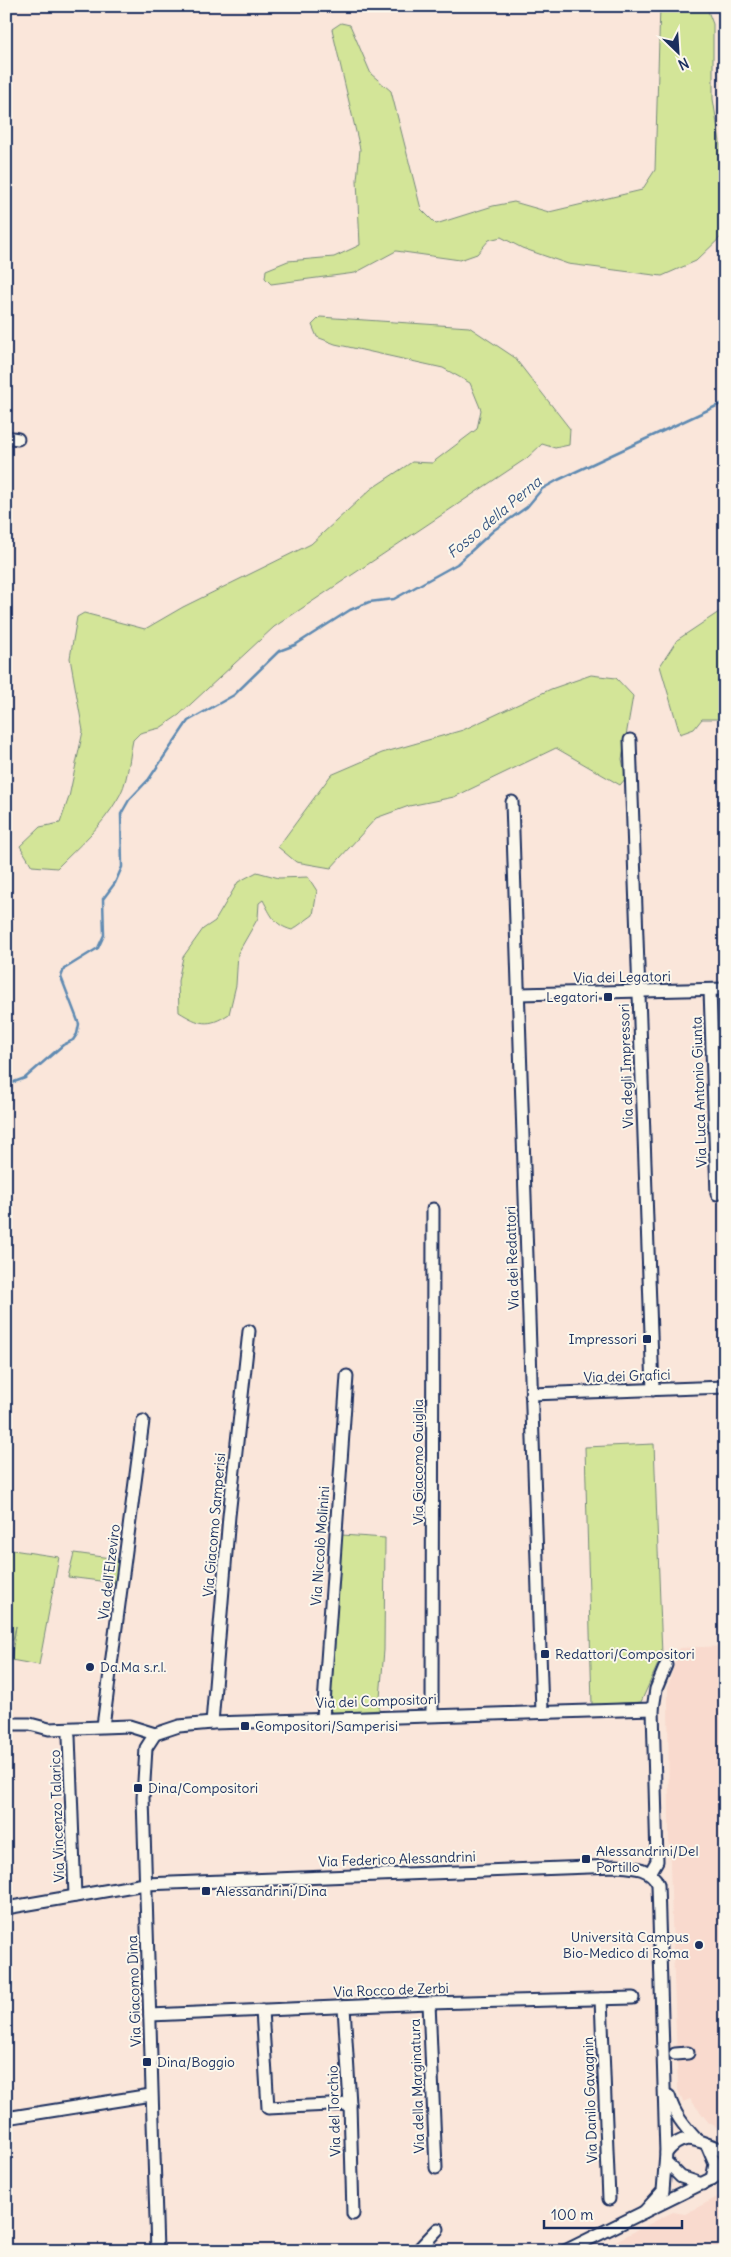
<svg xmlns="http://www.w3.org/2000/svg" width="731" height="2257" viewBox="0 0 731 2257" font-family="Delius,sans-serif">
  <rect width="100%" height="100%" fill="#fae6da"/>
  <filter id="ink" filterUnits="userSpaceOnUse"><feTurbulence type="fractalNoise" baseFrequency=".02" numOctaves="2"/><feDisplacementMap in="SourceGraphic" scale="10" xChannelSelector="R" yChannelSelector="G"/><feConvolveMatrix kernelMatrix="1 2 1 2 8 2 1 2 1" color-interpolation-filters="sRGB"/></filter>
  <g filter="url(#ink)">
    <!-- built -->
    <g fill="#f9dace">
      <polygon points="725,1646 725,2131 709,2123 690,2099 683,2102 678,2090 669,1836 668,1686 679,1648"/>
      <polygon points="725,2193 725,2251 596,2251 673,2212 685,2214"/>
    </g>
    <!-- green -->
    <g fill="#d3e598" stroke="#778a7b">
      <polygon points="660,6 706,6 713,24 713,99 725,173 725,233 696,261 662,276 568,264 522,248 501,237 489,240 477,254 460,260 396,251 355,273 271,284 265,278 266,270 288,261 334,257 360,245 357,180 360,149 332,29 341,23 350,25 371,74 391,91 421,209 436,224 493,206 514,202 549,212 642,190 655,170"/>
      <path d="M320 317 469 327 514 357 570 429 569 445 555 448 542 444 527 458 274 627 179 715 160 728 140 733 133 740C129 759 128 784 117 800 102 826 78 847 57 868L32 866 20 846 40 827 60 823 69 797 83 731 70 658 77 617 84 613 145 629 183 607 311 544 371 489 412 462 432 463 477 429 481 410 470 383 443 368 335 344 317 337 312 325Z"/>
      <polygon points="725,608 725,719 702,719 694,729 680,734 660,666 677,640"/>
      <polygon points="591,675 616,678 633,696 622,759 626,778 620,785 556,748 454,797 409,806 376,818 331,868 296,862 278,847 331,775 382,753 463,730 551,689"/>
      <path d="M257 872 279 878 308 877 317 891 313 915 292 930C274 925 271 915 263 900L259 903 258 918 238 953 236 985 229 1014C208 1028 199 1024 179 1012L178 981 183 957 203 929 215 921 238 882Z"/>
      <polygon points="654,1444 662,1655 641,1702 592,1705 585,1447"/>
      <polygon points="342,1535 385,1538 384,1650 379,1710 333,1714 328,1706"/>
      <polygon points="6,1549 59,1557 39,1665 11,1660 16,1626 13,1640 6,1639"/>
      <polygon points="74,1553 118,1559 116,1583 68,1577"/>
    </g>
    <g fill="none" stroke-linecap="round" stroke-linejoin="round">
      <!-- stream -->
      <polyline stroke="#5e8ab2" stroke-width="2.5" points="6,1085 25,1078 63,1045 73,1040 77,1034 79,1024 61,977 64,969 98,948 104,935 103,899 115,883 122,867 121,814 129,800 149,779 188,721 234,695 279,651 295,645 350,610 369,602 394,599 457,564 494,530 527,507 542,489 558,480 725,402"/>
      <defs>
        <g id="minor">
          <polyline points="6,437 18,439"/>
          <polyline points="630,740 653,1390"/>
          <polyline points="512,802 542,1712"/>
          <polyline points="710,990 717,1194"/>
          <polyline points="519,994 725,989"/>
          <polyline points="531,1394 725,1387"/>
          <polyline points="432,1714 433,1209"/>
          <polyline points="323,1718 347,1376"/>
          <polyline points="212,1723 229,1516 249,1331"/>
          <polyline points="6,1724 30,1724 49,1729 129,1726 155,1734 179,1726 212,1723 653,1709"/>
          <polyline points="103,1726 143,1421"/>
          <polyline points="155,1734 146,1748 143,1798 157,2251"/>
          <polyline points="69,1736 75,1896"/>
          <polyline points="650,1873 657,1861 653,1709 656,1689 666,1665"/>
          <path d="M6 1908 145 1884 616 1866C632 1867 651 1867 658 1884L666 2153 663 2191 644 2212"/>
          <polyline points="601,1999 609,2199"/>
          <polyline points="429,2003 436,2168"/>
          <polyline points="344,2007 350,2104 353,2214"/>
          <polyline points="262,2010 268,2108 350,2104"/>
          <polyline points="150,2015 429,2003 633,1998"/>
          <polyline points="675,2054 688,2053"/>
          <path d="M669 2096C674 2114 684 2126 696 2139"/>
          <polyline points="6,2118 151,2095"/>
          <polyline points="707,2145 715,2164 712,2179"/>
          <path d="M666 2153C687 2127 701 2145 725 2150"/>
          <polyline points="666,2162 681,2177 702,2184"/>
          <polyline points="417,2251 438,2229"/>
          <polyline points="565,2251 725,2172"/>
        </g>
      </defs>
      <!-- minor casing -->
      <use href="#minor" stroke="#1b2f5e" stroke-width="15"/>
      <!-- minor -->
      <use href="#minor" stroke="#fbf7ec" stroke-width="11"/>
    </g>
  </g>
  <!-- markers -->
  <g fill="#1b2f5e" stroke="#fbf7ec" stroke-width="2">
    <rect x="603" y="992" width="10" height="10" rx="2.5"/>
    <rect x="642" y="1334" width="10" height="10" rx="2.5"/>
    <rect x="540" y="1649" width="10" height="10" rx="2.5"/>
    <circle cx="90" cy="1667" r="5"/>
    <rect x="240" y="1721" width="10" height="10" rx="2.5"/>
    <rect x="133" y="1783" width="10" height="10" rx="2.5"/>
    <rect x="581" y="1854" width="10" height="10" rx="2.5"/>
    <rect x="201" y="1886" width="10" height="10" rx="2.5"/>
    <circle cx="699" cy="1945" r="5"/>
    <rect x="142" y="2057" width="10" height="10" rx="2.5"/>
  </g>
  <g text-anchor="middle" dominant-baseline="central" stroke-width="4" stroke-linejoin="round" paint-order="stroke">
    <!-- street labels -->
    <g font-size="14" fill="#1b2f5e" stroke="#fbf7ec">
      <text transform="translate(622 977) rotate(-1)">Via dei Legatori</text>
      <text transform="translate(626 1066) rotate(-92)">Via degli Impressori</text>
      <text transform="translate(699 1092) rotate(-92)">Via Luca Antonio Giunta</text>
      <text transform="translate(512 1258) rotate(-92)">Via dei Redattori</text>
      <text transform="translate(627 1376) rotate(-2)">Via dei Grafici</text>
      <text transform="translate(418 1462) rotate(-90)">Via Giacomo Guiglia</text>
      <text transform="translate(214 1525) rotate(-85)">Via Giacomo Samperisi</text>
      <text transform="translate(320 1546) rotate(-86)">Via Niccolò Molinini</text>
      <text transform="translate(109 1572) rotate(-83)">Via dell'Elzeviro</text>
      <text transform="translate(376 1701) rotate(-2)">Via dei Compositori</text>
      <text transform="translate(57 1816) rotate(-92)">Via Vincenzo Talarico</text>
      <text transform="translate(397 1859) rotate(-2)">Via Federico Alessandrini</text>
      <text transform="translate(391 1990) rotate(-2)">Via Rocco de Zerbi</text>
      <text transform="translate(134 1991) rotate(-92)">Via Giacomo Dina</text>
      <text transform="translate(417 2086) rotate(-92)">Via della Marginatura</text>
      <text transform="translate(590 2100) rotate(-92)">Via Danilo Gavagnin</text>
      <text transform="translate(334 2111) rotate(-92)">Via del Torchio</text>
    </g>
    <!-- poi labels -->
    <g font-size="14" fill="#1b2f5e" stroke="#fbf7ec" text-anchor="start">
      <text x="598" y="997" text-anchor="end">Legatori</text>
      <text x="637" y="1339" text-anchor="end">Impressori</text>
      <text x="555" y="1654">Redattori/Compositori</text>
      <text x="100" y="1667">Da.Ma s.r.l.</text>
      <text x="255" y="1726">Compositori/Samperisi</text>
      <text x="148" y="1788">Dina/Compositori</text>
      <text x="596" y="1851">Alessandrini/Del<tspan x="596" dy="16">Portillo</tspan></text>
      <text x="216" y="1891">Alessandrini/Dina</text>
      <text x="689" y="1937" text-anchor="end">Università Campus<tspan x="689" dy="16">Bio-Medico di Roma</tspan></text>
      <text x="157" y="2062">Dina/Boggio</text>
    </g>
    <!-- water labels -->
    <g font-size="15" font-style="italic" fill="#375581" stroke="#fbf7ec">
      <text transform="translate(494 517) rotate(-40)">Fosso della Perna</text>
    </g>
  </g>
  <!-- margin -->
  <rect width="731" height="2257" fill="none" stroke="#fbf7ec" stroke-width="25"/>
  <rect x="12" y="12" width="706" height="2232" fill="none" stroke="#1b2f5e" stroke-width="2" filter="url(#ink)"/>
  <!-- north arrow -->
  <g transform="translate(678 52) rotate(155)" stroke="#fbf7ec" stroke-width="4" paint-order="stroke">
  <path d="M0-4L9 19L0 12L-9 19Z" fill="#1b2f5e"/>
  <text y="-8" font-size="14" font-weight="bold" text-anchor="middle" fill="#1b2f5e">N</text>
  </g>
  <!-- scale -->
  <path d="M544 2220v8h138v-8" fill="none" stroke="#1b2f5e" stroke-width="2.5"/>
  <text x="551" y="2220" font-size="15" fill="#1b2f5e" stroke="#fbf7ec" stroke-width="4" paint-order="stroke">100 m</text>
</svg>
